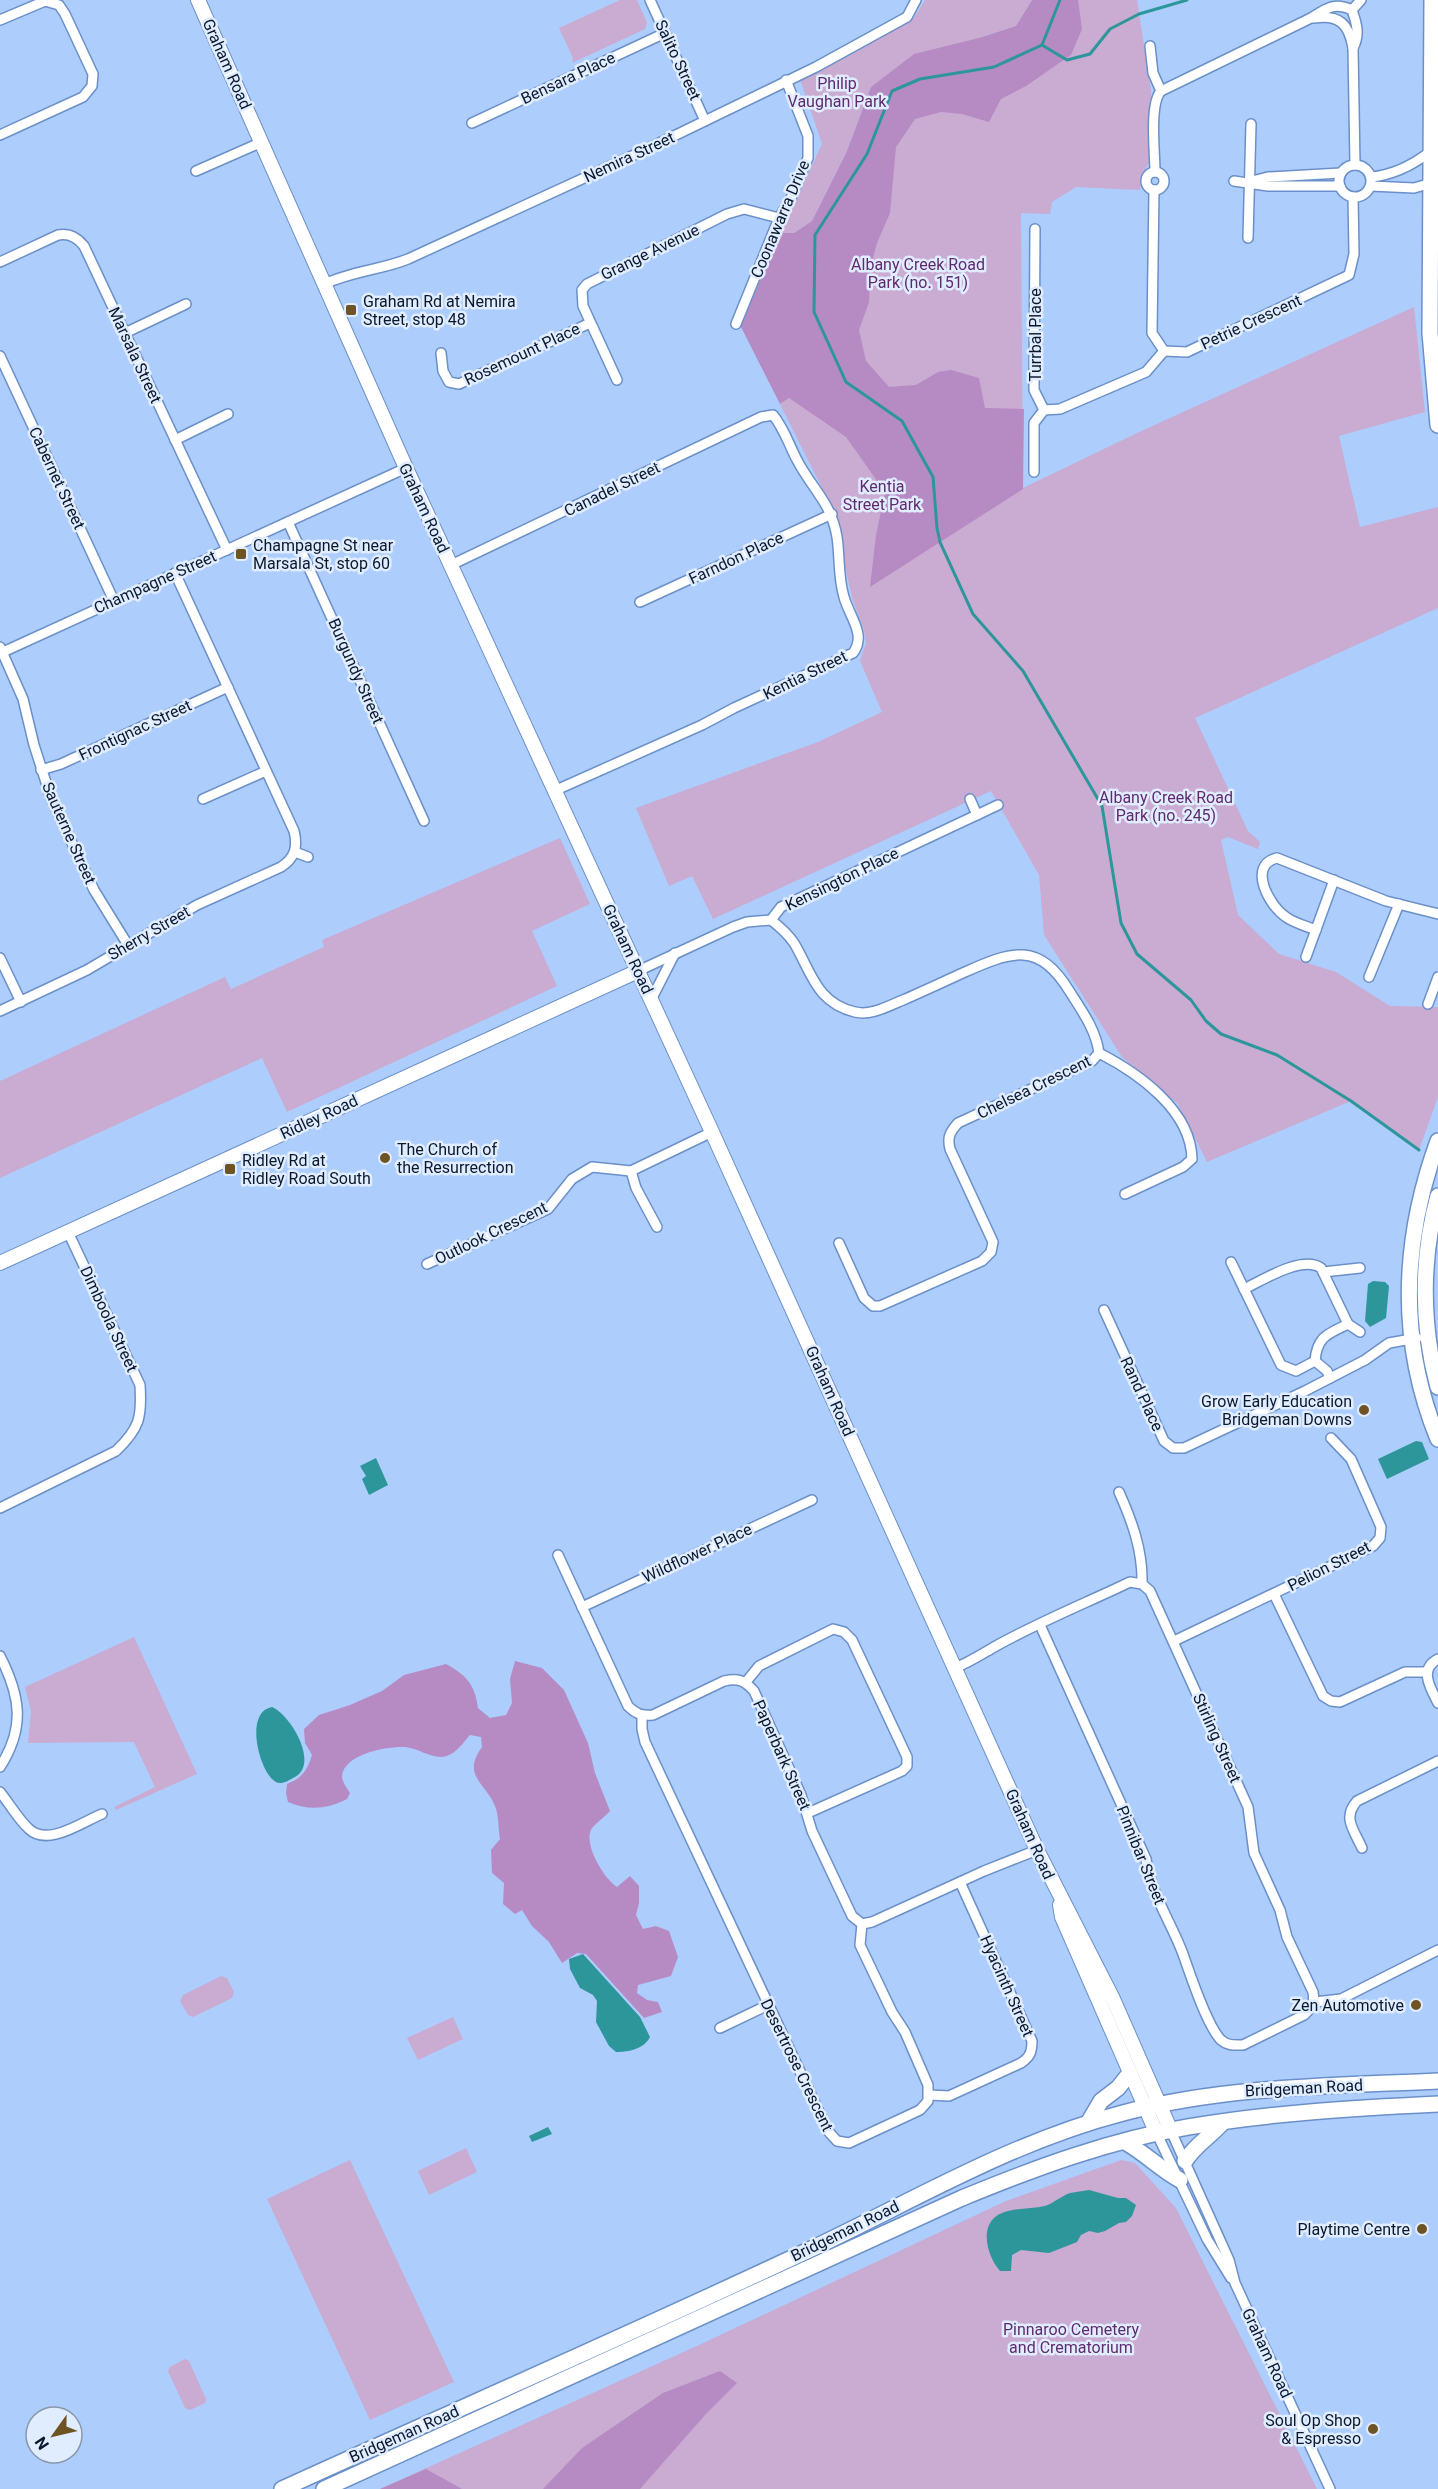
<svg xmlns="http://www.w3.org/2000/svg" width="1438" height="2489" viewBox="0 0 1438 2489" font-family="Roboto,sans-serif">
  <rect width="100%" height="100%" fill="#adcdfd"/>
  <!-- green -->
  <g fill="#caabd2">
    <polygon points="620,0 637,0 647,23 645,29 572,63 573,58 559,28"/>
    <polygon points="925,0 1032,0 1016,26 979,38 871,87 847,151 812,221 794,233 781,233 822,144 800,79 913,19"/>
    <polygon points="1060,0 1137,0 1151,90 1149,163 1141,176 1140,190 1076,187 1052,202 1050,214 1021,213 1023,488 1137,433 1414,307 1425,412 1339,436 1360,527 1438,507 1438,608 1195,718 1248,831 1260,842 1258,849 1228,837 1221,840 1238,915 1279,954 1336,972 1390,1006 1438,1007 1438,1097 1419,1150 1351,1101 1207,1162 1178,1104 1122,1057 1044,935 1039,875 991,791 713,919 692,876 669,886 636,808 818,742 882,712 860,661 866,643 864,630 853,601 830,504 780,404 789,398 892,91 994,67"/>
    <polygon points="560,838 590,904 532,931 557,986 287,1112 262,1058 0,1178 0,1081 225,977 231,989 324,947 322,940"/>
    <polygon points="134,1637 197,1774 116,1810 114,1807 155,1787 134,1742 28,1743 31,1711 25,1687"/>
    <polygon points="221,1976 227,1978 234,1992 232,1998 193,2017 188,2015 180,2001 183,1995"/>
    <polygon points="453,2017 463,2039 418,2060 407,2038"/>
    <polygon points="466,2148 477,2172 429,2195 418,2171"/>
    <polygon points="350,2160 454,2382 370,2420 267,2199"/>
    <polygon points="1121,2160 1135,2163 1176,2208 1317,2489 380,2489 699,2345 1006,2201"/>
    <polygon points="185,2359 189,2361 206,2399 205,2403 190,2410 185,2408 168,2371 170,2367"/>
  </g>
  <!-- forest -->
  <g fill="#b68bc3">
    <polygon points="1032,0 1078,0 1082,29 1071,55 1026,86 1001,99 989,122 962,114 941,112 915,119 896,147 890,213 877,243 870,269 869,302 859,330 866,361 889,387 916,385 938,372 951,370 979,378 985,408 1024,409 1023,489 870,587 876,535 885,492 846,437 789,398 780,404 740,325 781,233 794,233 812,221 847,151 871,87 914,54 979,38 1016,26"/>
    <path d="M515 1661 542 1668 564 1690 588 1743 595 1773 610 1811C605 1817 597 1822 592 1828 582 1843 604 1879 617 1887L630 1876 639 1886V1903L636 1915 643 1929 656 1926 669 1931 678 1957 671 1976 638 1985 637 1993 647 2000 658 2002 662 2012 644 2018 586 1954 577 1953 562 1963 549 1942 532 1926 522 1910 515 1914 503 1904 504 1883 492 1873 491 1850 500 1839C498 1829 499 1815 495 1806 486 1783 461 1776 482 1747L481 1737 470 1735C462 1744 455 1756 441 1757 429 1757 417 1748 405 1747 387 1746 344 1754 342 1776 342 1782 347 1788 350 1793L347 1799C328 1809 308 1811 288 1802L286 1793 287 1784C302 1778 307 1771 312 1755L305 1743 304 1729 319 1715 350 1705 382 1691 404 1675 446 1664C466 1675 475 1684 478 1708L490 1718 506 1715 512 1703 510 1679Z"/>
    <polygon points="720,2371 737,2383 705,2415 640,2489 543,2489 582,2448 663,2393"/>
    <polygon points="426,2469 462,2489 380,2489"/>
  </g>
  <!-- water -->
  <g fill="#2d969a">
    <polygon points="1373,1281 1385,1282 1389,1286 1386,1318 1370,1327 1365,1321 1368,1284"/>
    <polygon points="1416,1441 1422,1442 1429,1459 1387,1479 1378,1459"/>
    <polygon points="376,1458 388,1485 369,1495 362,1479 366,1476 360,1466"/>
    <path d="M272 1707C291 1715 321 1766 293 1778 288 1781 281 1785 276 1782 260 1774 243 1712 272 1707Z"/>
    <path d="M583 1954 640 2017 650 2037C644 2049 629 2052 616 2052L609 2046 596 2022 597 2001 593 1995 580 1988 570 1969 569 1959Z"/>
    <polygon points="548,2127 552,2134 532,2142 529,2136"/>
    <path d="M1089 2190 1118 2198H1126L1136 2205 1132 2216 1126 2222 1119 2223 1105 2231 1098 2233 1089 2231 1081 2235 1077 2242 1049 2253 1021 2250 1012 2255 1011 2271H1000C985 2253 977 2218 1008 2211 1018 2208 1033 2209 1045 2206 1054 2203 1061 2196 1070 2193 1076 2192 1083 2191 1089 2190Z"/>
  </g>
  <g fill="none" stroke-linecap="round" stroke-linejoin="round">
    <!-- stream -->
    <g stroke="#2d969a" stroke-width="3">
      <polyline points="1060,0 1042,45 994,67 920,79 892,91 867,154 815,235 814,312 846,382 902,421 933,477 937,528 940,542 973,614 1023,671 1102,806 1121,923 1137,954 1191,1000 1206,1021 1221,1034 1277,1055 1351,1101 1419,1150"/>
      <polyline points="1042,45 1067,60 1090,54 1110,29 1139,14 1187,0"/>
    </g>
    <defs>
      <g id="street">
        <polyline points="650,0 705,121"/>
        <polyline points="1352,10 1361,0"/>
        <path d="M1314 18C1339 14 1349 24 1353 48L1355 165"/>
        <polyline points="0,20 45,1 59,5 65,14 93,74 92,86 83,97 0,135"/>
        <polyline points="1150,46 1153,73 1161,91"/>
        <polyline points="472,123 665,33"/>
        <circle cx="1355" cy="181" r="16"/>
        <polyline points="196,171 262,142"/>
        <path d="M1155 172C1155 153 1149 104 1161 91L1311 18C1327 8 1334 2 1352 10 1357 24 1360 35 1353 48"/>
        <circle cx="1155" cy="181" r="9"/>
        <path d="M1371 177C1394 175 1413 165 1431 151"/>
        <polyline points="1234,181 1268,186 1340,186"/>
        <polyline points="1252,181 1268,177 1341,173"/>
        <polyline points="1371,186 1414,188 1435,182"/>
        <polyline points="1154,190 1152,333 1164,351 1187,352 1349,275 1354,254 1353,197"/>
        <polyline points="1035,229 1034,390 1044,410 1060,409 1146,372 1164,351"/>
        <polyline points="1248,238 1251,124"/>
        <path d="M0 262 58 235C69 233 77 237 84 246L227 550"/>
        <path d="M325 284C351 271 381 270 408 259L645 150 816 67 907 17 916 0"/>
        <polyline points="736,324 779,218 791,198 808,158 808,136 786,80"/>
        <polyline points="125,333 186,304"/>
        <polyline points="441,353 443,371 449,382 459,384 590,323"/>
        <polyline points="0,356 114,601"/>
        <polyline points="617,380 583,306 582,290 587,284 727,214 744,209 779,218"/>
        <polyline points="175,440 228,414"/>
        <polyline points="1034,472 1034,423 1044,410"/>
        <polyline points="288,522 424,821"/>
        <path d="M451 565 761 417 773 415C784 428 789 445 797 460 812 489 831 502 837 537 840 557 838 578 844 597 849 616 867 635 853 653L734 708 702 725 554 791"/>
        <polyline points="640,602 832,514"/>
        <polyline points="0,647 23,699 34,745 51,798 94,890 128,945"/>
        <polyline points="3,652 406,468"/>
        <polyline points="41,770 61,764 228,687"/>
        <polyline points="203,799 266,771"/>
        <polyline points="970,799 977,815"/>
        <polyline points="295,852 308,857"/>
        <path d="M771 920C780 927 788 934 794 943 811 971 816 1003 855 1012 871 1016 888 1006 903 1000 924 991 945 981 965 972 1012 951 1039 941 1070 992 1082 1011 1096 1030 1099 1053L1092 1061 958 1123C950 1132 947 1137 950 1149L993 1242 991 1252 982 1261 880 1306H873L864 1298 839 1243"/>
        <path d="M1316 930C1306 926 1294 923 1286 917 1269 906 1247 865 1277 858L1386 901 1438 914"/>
        <polyline points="1306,957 1334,880"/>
        <polyline points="0,958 21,1002"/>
        <polyline points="638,971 733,927 747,922 771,920 781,907 998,805"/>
        <polyline points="1369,977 1399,904"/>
        <polyline points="651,1000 675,953"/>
        <polyline points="1428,1004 1438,977"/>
        <path d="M0 1011 87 970 197 905 281 867C295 858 298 847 294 831L175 573"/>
        <path d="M1099 1053C1138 1073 1191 1110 1192 1159L1183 1167 1125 1194"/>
        <polyline points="631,1171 636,1188 657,1227"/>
        <polyline points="1231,1262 1281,1365 1296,1371 1315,1361"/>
        <polyline points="427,1264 548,1209 572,1179 592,1167 631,1171 712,1132"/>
        <polyline points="1323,1272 1360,1268"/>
        <path d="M1244 1289C1263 1280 1302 1255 1321 1268L1348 1324C1328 1334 1317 1336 1315 1361"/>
        <polyline points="1104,1310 1164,1441 1173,1448 1184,1448 1305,1391 1365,1360 1389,1343 1417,1338"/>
        <polyline points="1348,1324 1360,1332"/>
        <polyline points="1315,1361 1327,1371 1330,1378"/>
        <path d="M1119 1492C1132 1521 1143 1551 1142 1584"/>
        <path d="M0 1508 116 1451C140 1428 142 1417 140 1385L68 1232"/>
        <path d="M558 1555 628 1706C636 1714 642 1716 653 1715L724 1681C738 1678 744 1680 754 1691L801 1795 812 1831 852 1916 862 1924 872 1922 984 1871 1037 1850"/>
        <polyline points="1274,1594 1323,1696 1331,1701 1340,1702 1405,1672 1427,1672"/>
        <polyline points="582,1607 812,1500"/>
        <polyline points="1174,1641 1373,1546 1380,1538 1381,1527 1351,1459 1331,1438"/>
        <path d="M0 1656C21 1697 25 1728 0 1767"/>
        <path d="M1438 1659C1418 1669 1431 1689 1438 1703"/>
        <path d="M955 1668C970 1662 982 1654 996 1646 1039 1622 1086 1603 1130 1582L1142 1584 1150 1591 1248 1807 1254 1853 1280 1910 1287 1937 1313 1992C1315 2003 1312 2008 1304 2015L1243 2045C1235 2045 1228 2046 1221 2040 1207 2026 1190 1974 1183 1954 1171 1922 1151 1894 1146 1859L1040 1625"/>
        <polyline points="746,1682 759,1666 833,1629 844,1632 852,1640 907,1757 907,1766 902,1771 808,1813"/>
        <polyline points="642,1716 642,1729 645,1742 828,2131 837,2141 849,2143 920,2110 928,2101 928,2085 905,2032 892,2012 860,1945 862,1924"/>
        <path d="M0 1792C9 1803 18 1819 29 1829 48 1847 82 1822 102 1814"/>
        <path d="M1362 1848C1354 1830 1342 1818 1357 1801L1438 1761"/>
        <polyline points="1315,2002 1341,1999 1438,1950"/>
        <polyline points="720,2028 768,2005"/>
        <path d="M929 2095 949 2096 1021 2063C1030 2057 1032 2052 1032 2041L960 1882"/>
        <polyline points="1171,2131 1229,2260 1235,2283 1330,2489"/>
        <polyline points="1157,2134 1207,2239 1231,2278"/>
      </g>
      <g id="secondary">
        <polyline points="198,0 406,468 712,1132 1037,1850 1113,1999 1171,2131"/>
        <polyline points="0,1263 638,971"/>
        <polyline points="1060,1905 1062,1917 1157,2134"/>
      </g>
      <g id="primary">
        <polyline points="1432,0 1430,333 1438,425"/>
        <path d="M1438 1141C1402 1240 1398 1341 1438 1439"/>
        <path d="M1438 1196C1421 1258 1421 1325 1438 1387"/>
        <polyline points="1088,2123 1101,2101 1118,2088 1130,2073"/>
        <path d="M1125 2142C1145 2153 1160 2169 1180 2180"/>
        <path d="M1185 2161C1195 2145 1211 2136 1223 2122"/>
        <path d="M282 2489C458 2409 635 2332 809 2250 913 2201 1011 2142 1123 2113 1226 2086 1332 2086 1438 2081"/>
        <path d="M324 2489 962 2198C1035 2168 1110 2140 1188 2127 1270 2113 1355 2108 1438 2104"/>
      </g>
    </defs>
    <!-- street casing -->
    <use href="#street" stroke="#6b90c9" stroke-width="12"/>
    <!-- secondary casing -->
    <use href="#secondary" stroke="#6b90c9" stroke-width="16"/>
    <!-- primary casing -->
    <use href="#primary" stroke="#6b90c9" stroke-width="18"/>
    <!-- street -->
    <use href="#street" stroke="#fff" stroke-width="9"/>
    <!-- secondary -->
    <use href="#secondary" stroke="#fff" stroke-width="14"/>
    <!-- primary -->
    <use href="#primary" stroke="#fff" stroke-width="15"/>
  </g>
  <!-- markers -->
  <g fill="#6e5325" stroke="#e0ecff" stroke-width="2">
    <rect x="345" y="304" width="12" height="12" rx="3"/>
    <rect x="235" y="548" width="12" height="12" rx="3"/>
    <circle cx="385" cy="1158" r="6"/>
    <rect x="224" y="1163" width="12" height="12" rx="3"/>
    <circle cx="1364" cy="1410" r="6"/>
    <circle cx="1416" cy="2005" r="6"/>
    <circle cx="1422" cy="2229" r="6"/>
    <circle cx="1373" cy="2429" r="6"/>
  </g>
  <g text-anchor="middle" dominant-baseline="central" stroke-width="5" stroke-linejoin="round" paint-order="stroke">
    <!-- street labels -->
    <g font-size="16" fill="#0a182e" stroke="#e0ecff">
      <text transform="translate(678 60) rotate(65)">Salito Street</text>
      <text transform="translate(227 64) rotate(66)">Graham Road</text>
      <text transform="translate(568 78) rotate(-25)">Bensara Place</text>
      <text transform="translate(629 157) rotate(-25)">Nemira Street</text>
      <text transform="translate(780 219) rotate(-67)">Coonawarra Drive</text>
      <text transform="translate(650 252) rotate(-26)">Grange Avenue</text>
      <text transform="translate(1251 322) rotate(-25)">Petrie Crescent</text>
      <text transform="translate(1035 335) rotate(-90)">Turrbal Place</text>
      <text transform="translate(522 354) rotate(-25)">Rosemount Place</text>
      <text transform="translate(135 355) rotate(65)">Marsala Street</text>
      <text transform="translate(57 478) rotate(65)">Cabernet Street</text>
      <text transform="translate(612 489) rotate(-26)">Canadel Street</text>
      <text transform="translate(424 508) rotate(65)">Graham Road</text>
      <text transform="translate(736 558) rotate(-25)">Farndon Place</text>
      <text transform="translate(155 582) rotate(-24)">Champagne Street</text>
      <text transform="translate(356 671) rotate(66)">Burgundy Street</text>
      <text transform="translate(805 675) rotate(-26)">Kentia Street</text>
      <text transform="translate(135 730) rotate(-25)">Frontignac Street</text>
      <text transform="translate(69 833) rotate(66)">Sauterne Street</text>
      <text transform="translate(842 879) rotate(-26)">Kensington Place</text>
      <text transform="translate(149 933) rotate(-30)">Sherry Street</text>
      <text transform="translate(628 949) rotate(65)">Graham Road</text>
      <text transform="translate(1034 1087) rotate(-26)">Chelsea Crescent</text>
      <text transform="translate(319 1117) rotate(-25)">Ridley Road</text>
      <text transform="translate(491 1233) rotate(-26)">Outlook Crescent</text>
      <text transform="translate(109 1319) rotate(65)">Dimboola Street</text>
      <text transform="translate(830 1391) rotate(66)">Graham Road</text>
      <text transform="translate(1142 1394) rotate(65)">Rand Place</text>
      <text transform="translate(697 1553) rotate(-25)">Wildflower Place</text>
      <text transform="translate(1329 1566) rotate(-27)">Pelion Street</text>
      <text transform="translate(1217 1738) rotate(66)">Stirling Street</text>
      <text transform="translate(782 1755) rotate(66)">Paperbark Street</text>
      <text transform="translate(1030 1834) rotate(66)">Graham Road</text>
      <text transform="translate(1141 1855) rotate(68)">Pinnibar Street</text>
      <text transform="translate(1007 1986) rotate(66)">Hyacinth Street</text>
      <text transform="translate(797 2065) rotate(64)">Desertrose Crescent</text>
      <text transform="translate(1304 2088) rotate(-3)">Bridgeman Road</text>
      <text transform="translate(845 2231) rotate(-26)">Bridgeman Road</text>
      <text transform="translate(1267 2353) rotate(65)">Graham Road</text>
      <text transform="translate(404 2434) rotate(-24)">Bridgeman Road</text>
    </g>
    <!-- park labels -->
    <g font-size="16" fill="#5f2a6e" stroke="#e0ecff">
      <text x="837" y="83">Philip<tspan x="837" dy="18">Vaughan Park</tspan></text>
      <text x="918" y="264">Albany Creek Road<tspan x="918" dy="18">Park (no. 151)</tspan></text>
      <text x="882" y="486">Kentia<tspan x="882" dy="18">Street Park</tspan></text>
      <text x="1166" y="797">Albany Creek Road<tspan x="1166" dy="18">Park (no. 245)</tspan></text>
      <text x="1071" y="2329">Pinnaroo Cemetery<tspan x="1071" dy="18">and Crematorium</tspan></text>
    </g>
    <!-- poi labels -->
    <g font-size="16" fill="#0a182e" stroke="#e0ecff" text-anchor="start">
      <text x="363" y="301">Graham Rd at Nemira<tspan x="363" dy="18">Street, stop 48</tspan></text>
      <text x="253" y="545">Champagne St near<tspan x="253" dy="18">Marsala St, stop 60</tspan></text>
      <text x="397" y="1149">The Church of<tspan x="397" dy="18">the Resurrection</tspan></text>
      <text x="242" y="1160">Ridley Rd at<tspan x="242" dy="18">Ridley Road South</tspan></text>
      <text x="1352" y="1401" text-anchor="end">Grow Early Education<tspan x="1352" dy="18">Bridgeman Downs</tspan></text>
      <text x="1404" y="2005" text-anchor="end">Zen Automotive</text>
      <text x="1410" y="2229" text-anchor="end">Playtime Centre</text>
      <text x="1361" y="2420" text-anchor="end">Soul Op Shop<tspan x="1361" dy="18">&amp; Espresso</tspan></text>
    </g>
  </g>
  <!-- north arrow -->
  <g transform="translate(54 2435) rotate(236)"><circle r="28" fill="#e0ecff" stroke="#8a97ab" stroke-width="1.5"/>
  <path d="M0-4.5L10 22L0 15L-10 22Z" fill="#6e5325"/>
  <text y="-9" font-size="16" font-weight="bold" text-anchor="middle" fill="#0a182e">N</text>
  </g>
</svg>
